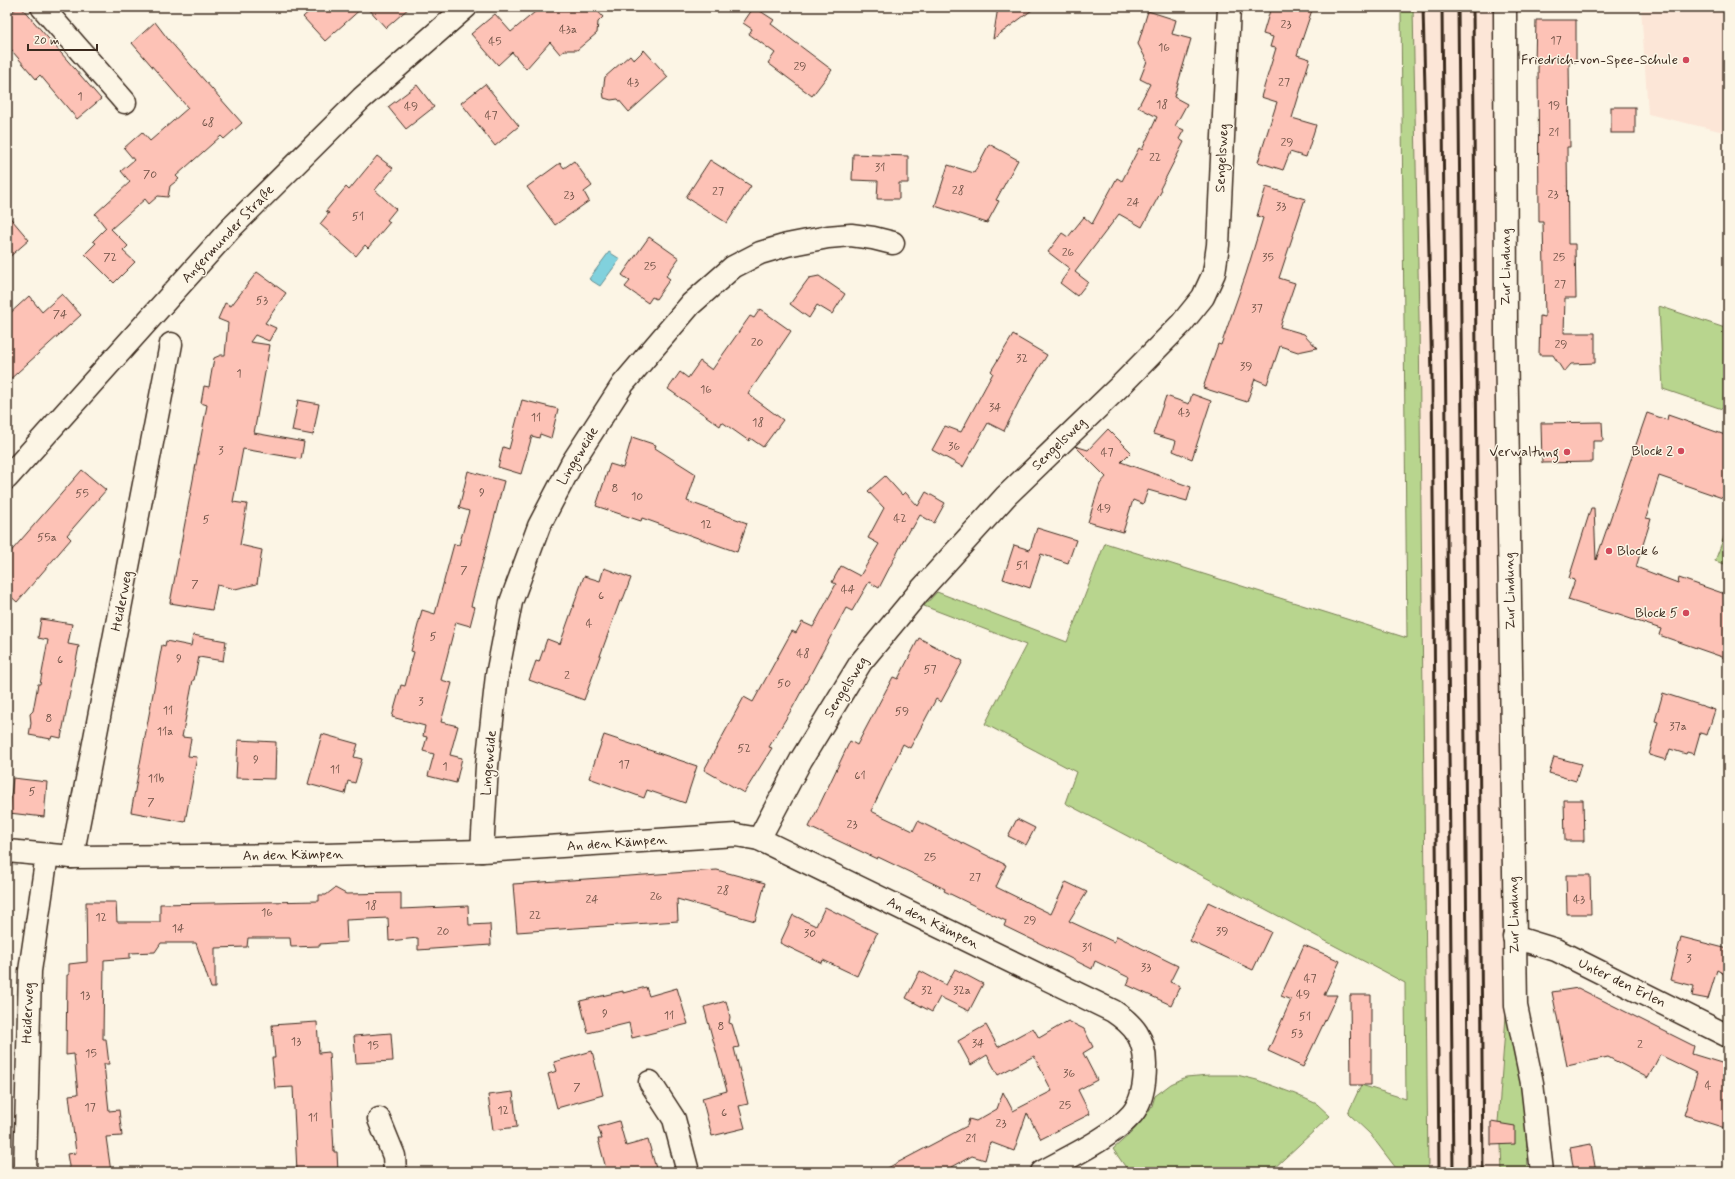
<svg xmlns="http://www.w3.org/2000/svg" width="1735" height="1179" viewBox="0 0 1735 1179" font-family="Mynerve,sans-serif">
  <rect width="100%" height="100%" fill="#fcf5e5"/>
  <filter id="ink" filterUnits="userSpaceOnUse"><feTurbulence type="fractalNoise" baseFrequency=".025" numOctaves="2"/><feDisplacementMap in="SourceGraphic" scale="8" xChannelSelector="R" yChannelSelector="G"/><feConvolveMatrix kernelMatrix="1 2 1 2 8 2 1 2 1" color-interpolation-filters="sRGB"/></filter>
  <g filter="url(#ink)">
    <!-- built -->
    <g fill="#fce6d7">
      <polygon points="1413,7 1496,7 1507,1003 1498,1123 1501,1144 1502,1172 1428,1172 1419,319"/>
      <polygon points="1641,7 1728,7 1728,133 1648,114"/>
    </g>
    <!-- green -->
    <g fill="#b8d58e" stroke="#7a8056">
      <polygon points="1401,7 1413,7 1419,319 1428,1172 1399,1172 1370,1134 1348,1113 1361,1085 1406,1099 1405,983 1065,803 1076,772 985,724 1026,645 924,606 937,592 1067,642 1105,543 1407,638"/>
      <polygon points="1659,306 1728,329 1728,411 1663,389"/>
      <polygon points="1727,529 1728,530 1728,565 1715,561"/>
      <path d="M1507 1003C1517 1059 1527 1115 1528 1172H1502L1501 1144 1498 1123Z"/>
      <polygon points="1209,1075 1237,1075 1257,1080 1295,1094 1317,1104 1330,1116 1270,1172 1129,1172 1113,1149 1131,1133 1142,1121 1152,1106 1155,1096 1171,1084 1186,1077"/>
    </g>
    <!-- water -->
    <polygon fill="#81d1dd" stroke="#658e91" points="609,252 620,259 600,286 589,279"/>
    <!-- building -->
    <g fill="#fdc2b6" stroke="#3b2a1e">
      <polygon points="18,7 21,7 101,99 77,119 40,75 36,79 7,45 7,16"/>
      <polygon points="314,7 363,7 325,41 303,17"/>
      <polygon points="367,7 410,7 386,28"/>
      <polygon points="541,7 594,7 603,17 598,22 597,33 577,50 565,50 560,54 550,42 526,69 512,52 498,65 471,34 495,14 511,32"/>
      <polygon points="754,7 774,20 771,24 832,70 812,96 768,63 775,53 749,34 752,29 743,23"/>
      <polygon points="998,7 1036,7 993,39"/>
      <polygon points="1271,7 1313,7 1297,55 1310,59 1292,118 1316,125 1306,157 1290,152 1283,170 1258,162 1277,102 1261,97 1276,48 1270,47 1273,37 1263,34"/>
      <polygon points="1148,11 1176,20 1172,34 1191,39 1174,97 1187,104 1175,126 1184,130 1179,139 1184,142 1160,189 1162,190 1142,227 1119,214 1075,272 1088,282 1077,296 1060,283 1070,269 1048,252 1062,233 1068,237 1084,217 1092,224 1117,178 1122,181 1139,148 1142,150 1157,117 1138,107 1150,84 1140,79 1147,61 1138,44"/>
      <polygon points="1536,20 1576,20 1576,62 1569,62 1570,147 1567,147 1568,244 1575,244 1576,298 1565,298 1564,333 1595,333 1595,363 1571,364 1564,372 1553,355 1539,355 1540,316 1545,317 1543,222 1539,222 1538,62 1535,62"/>
      <polygon points="155,22 168,39 242,123 224,139 221,136 176,176 179,179 170,186 168,197 158,196 149,204 145,199 111,229 128,246 123,251 135,262 114,283 85,254 96,243 93,241 106,228 95,214 130,182 121,171 134,160 124,148 142,132 150,141 188,108 132,43"/>
      <polygon points="644,50 668,77 629,112 618,99 611,100 604,98 603,91 605,77 630,55 634,60"/>
      <polygon points="485,84 519,126 495,146 461,103"/>
      <polygon points="417,85 434,107 406,129 388,107"/>
      <rect x="1611" y="107" width="24" height="26"/>
      <polygon points="989,144 1018,160 996,200 999,201 987,223 935,206 948,165 974,173"/>
      <polygon points="853,154 908,156 908,183 899,183 899,199 877,199 878,181 852,180"/>
      <polygon points="377,156 393,168 375,190 396,209 387,220 390,222 368,248 365,245 356,256 320,224 329,213 326,211 346,187 349,190"/>
      <polygon points="710,160 751,186 727,223 686,197"/>
      <polygon points="574,161 592,186 584,192 589,201 555,225 527,187 560,163 564,168"/>
      <polygon points="1266,187 1305,199 1279,278 1295,283 1280,327 1304,334 1317,348 1298,352 1280,346 1267,384 1255,379 1247,402 1203,388 1218,344 1221,345 1246,274 1263,218 1257,216"/>
      <polygon points="7,214 29,240 7,259"/>
      <polygon points="649,237 679,258 666,276 670,279 656,299 652,297 648,303 625,287 630,281 622,275"/>
      <polygon points="257,272 286,293 265,323 276,328 269,341 255,335 250,342 270,345 254,433 304,442 301,459 243,449 233,502 247,504 240,545 262,550 257,584 235,589 217,585 212,610 170,603 207,405 201,403 204,386 209,387 214,358 221,355 225,355 228,323 218,319 225,303 231,306"/>
      <polygon points="819,276 845,294 832,314 817,305 809,318 790,304 809,278"/>
      <polygon points="62,294 81,315 7,382 7,316 29,296 42,312"/>
      <polygon points="760,309 791,331 748,394 783,420 763,447 750,438 749,441 722,422 720,426 668,389 680,372 688,378 700,361 712,370 750,316 754,318"/>
      <polygon points="1013,335 1047,355 1019,401 1004,431 988,423 963,467 932,450 945,426 961,432 993,373 991,371"/>
      <polygon points="1192,394 1211,401 1192,459 1173,451 1176,441 1153,434 1166,396 1189,404"/>
      <polygon points="298,400 319,404 313,435 292,431"/>
      <polygon points="522,400 558,409 551,438 540,434 539,438 532,436 521,474 498,467 503,447 509,449"/>
      <polygon points="1647,413 1667,420 1668,415 1728,436 1728,500 1659,476 1646,518 1651,519 1636,567 1678,583 1679,578 1728,595 1728,659 1659,635 1661,629 1616,614 1616,615 1568,600 1575,580 1569,578 1591,508 1594,508 1596,560"/>
      <polygon points="1602,422 1603,441 1593,441 1593,462 1542,463 1541,423"/>
      <polygon points="1108,429 1131,452 1121,462 1191,487 1187,501 1148,490 1143,504 1133,500 1123,532 1088,522 1100,484 1106,477 1075,446 1088,450"/>
      <polygon points="632,437 656,445 655,448 696,474 687,501 747,523 737,552 642,518 641,521 596,506 610,464 623,468"/>
      <polygon points="82,470 106,490 67,535 71,539 17,602 7,593 7,556"/>
      <polygon points="468,471 504,481 471,606 475,607 470,626 456,622 441,680 452,683 441,722 458,726 450,755 462,758 456,783 428,776 434,754 423,751 427,737 423,736 425,726 392,717 401,685 405,686 414,652 411,651 422,610 435,614 454,544 459,545 469,511 459,508"/>
      <polygon points="885,476 902,495 905,492 918,506 926,492 945,503 934,523 920,515 912,529 910,528 879,588 869,582 852,611 846,608 793,707 769,747 772,748 744,793 704,770 744,697 753,702 792,631 796,633 802,622 813,627 836,584 832,582 841,566 860,576 879,544 868,538 884,508 868,491"/>
      <polygon points="1037,528 1076,540 1068,563 1041,554 1030,588 1003,579 1014,545 1030,550"/>
      <polygon points="604,568 631,578 622,602 620,601 584,700 529,680 536,661 539,662 547,639 560,644 584,576 600,581"/>
      <polygon points="41,619 72,624 68,644 79,646 61,738 52,736 51,739 29,735 31,723 30,714 33,711 38,684 40,684 48,640 38,638"/>
      <polygon points="193,635 226,641 223,661 199,657 194,680 193,680 182,737 191,738 188,756 197,757 185,822 131,812 162,645 165,646 166,641 191,646"/>
      <polygon points="919,638 963,661 941,702 936,699 910,748 903,744 871,811 913,831 918,821 1006,865 996,887 1051,914 1066,882 1087,892 1069,921 1114,942 1117,936 1178,966 1170,982 1180,986 1171,1005 1127,985 1130,978 1095,961 1092,969 1068,957 1004,926 1006,921 944,891 945,889 878,857 877,859 809,827 850,741 857,745 893,677 898,679"/>
      <polygon points="1663,693 1715,710 1707,735 1700,733 1694,754 1687,752 1686,754 1670,749 1666,760 1649,755 1658,722 1655,721"/>
      <polygon points="322,734 358,744 354,757 362,759 355,783 348,781 345,794 308,784"/>
      <polygon points="604,735 697,766 685,803 647,790 644,798 589,778"/>
      <polygon points="238,740 276,742 275,779 236,778"/>
      <polygon points="1554,757 1581,764 1576,781 1549,773"/>
      <polygon points="13,778 47,782 44,817 9,813"/>
      <polygon points="1564,800 1583,800 1584,841 1565,841"/>
      <polygon points="1017,819 1035,828 1026,845 1008,836"/>
      <polygon points="717,870 765,883 755,921 677,899 678,921 517,932 513,884"/>
      <polygon points="1566,875 1590,875 1591,914 1567,914"/>
      <polygon points="335,888 346,894 401,893 401,909 468,906 469,925 490,924 491,945 418,950 418,938 389,941 388,918 346,920 347,942 320,944 320,946 291,947 290,938 248,938 247,947 215,948 215,988 211,988 196,943 161,943 155,952 130,953 130,958 104,960 103,1039 106,1039 109,1064 104,1064 109,1111 119,1110 122,1136 106,1137 111,1172 70,1172 67,1154 76,1153 69,1095 78,1094 74,1054 66,1055 67,975 69,975 69,964 87,962 86,902 116,902 117,922 160,922 160,904 319,901 319,895 326,895"/>
      <polygon points="1208,902 1271,932 1253,970 1190,941"/>
      <polygon points="825,907 877,933 857,976 823,960 822,963 780,943 793,915 816,926"/>
      <polygon points="1681,937 1728,949 1728,976 1717,970 1708,999 1692,996 1694,986 1670,980"/>
      <polygon points="1304,945 1340,961 1324,995 1337,995 1303,1067 1268,1051 1291,1000 1281,996"/>
      <polygon points="955,969 983,984 969,1011 940,997 932,1012 906,998 920,971 946,985"/>
      <polygon points="646,987 649,996 677,988 688,1024 632,1038 629,1023 588,1033 580,1001 623,991 623,993"/>
      <polygon points="1578,988 1694,1046 1692,1054 1728,1065 1728,1129 1684,1115 1697,1073 1660,1055 1648,1078 1608,1057 1567,1066 1552,992"/>
      <polygon points="1350,995 1371,995 1371,1085 1351,1085"/>
      <polygon points="726,1001 730,1017 729,1023 732,1024 739,1047 734,1048 748,1104 739,1106 745,1128 712,1136 702,1098 727,1091 704,1007"/>
      <polygon points="1068,1021 1084,1029 1093,1047 1083,1053 1097,1080 1078,1090 1090,1114 1041,1139 1027,1113 1014,1151 990,1142 985,1160 972,1156 943,1172 880,1172 967,1126 969,1119 976,1121 997,1109 1003,1092 1013,1111 1052,1091 1034,1056 998,1075 987,1055 971,1065 958,1041 986,1025 998,1047 1033,1028 1039,1038"/>
      <polygon points="317,1022 319,1053 329,1052 334,1152 337,1152 338,1172 297,1172 293,1087 275,1088 272,1058 275,1058 272,1025"/>
      <polygon points="391,1033 393,1061 356,1063 354,1036"/>
      <polygon points="592,1051 603,1095 557,1108 548,1074 557,1071 554,1062"/>
      <polygon points="513,1092 517,1127 493,1130 488,1095"/>
      <polygon points="619,1121 626,1146 648,1140 657,1172 607,1172 598,1139 602,1139 598,1127"/>
      <polygon points="1491,1122 1515,1126 1515,1144 1491,1145"/>
      <polygon points="1591,1144 1596,1172 1574,1172 1570,1148"/>
    </g>
    <g fill="none" stroke-linecap="round" stroke-linejoin="round">
      <defs>
        <g id="minor">
          <polyline points="42,7 125,102"/>
          <polyline points="1505,7 1506,332 1516,1006 1532,1083 1542,1172"/>
          <polyline points="759,839 801,760 861,662 919,592 1006,496 1121,385 1182,323 1203,297 1214,273 1218,245 1229,7"/>
          <path d="M7 851 72 857 323 855 482 851 736 835 759 839 1113 1011C1134 1025 1145 1038 1145 1065 1145 1082 1143 1101 1132 1114 1111 1138 1069 1157 1042 1172"/>
          <polyline points="482,851 487,766 497,675 511,602 539,526 572,463 623,384 691,304 733,267 760,253 787,245 828,237 851,235 873,238 893,243"/>
          <polyline points="72,857 171,344"/>
          <polyline points="1514,937 1556,950 1728,1036"/>
          <polyline points="650,1082 674,1119 688,1172"/>
          <polyline points="379,1119 394,1156 395,1172"/>
          <polyline points="25,1172 30,971 47,855"/>
        </g>
        <polyline id="major" points="7,478 231,228 362,98 466,7"/>
      </defs>
      <!-- minor casing -->
      <use href="#minor" stroke="#3b2a1e" stroke-width="25"/>
      <!-- major casing -->
      <use href="#major" stroke="#3b2a1e" stroke-width="25"/>
      <!-- minor -->
      <use href="#minor" stroke="#fcf5e5" stroke-width="22"/>
      <!-- major -->
      <use href="#major" stroke="#fcf5e5" stroke-width="22"/>
      <!-- rail -->
      <g stroke="#3b2a1e" stroke-width="3">
        <polyline points="1423,7 1432,378 1439,1172"/>
        <polyline points="1442,7 1453,1172"/>
        <polyline points="1458,7 1469,1172"/>
        <polyline points="1473,7 1483,1172"/>
      </g>
    </g>
  </g>
  <!-- markers -->
  <g fill="#d1495b" stroke="#fcf5e5" stroke-width="1.5">
    <circle cx="1686" cy="60" r="4"/>
    <circle cx="1681" cy="451" r="4"/>
    <circle cx="1567" cy="452" r="4"/>
    <circle cx="1609" cy="551" r="4"/>
    <circle cx="1686" cy="613" r="4"/>
  </g>
  <g text-anchor="middle" dominant-baseline="central" stroke-width="3" stroke-linejoin="round" paint-order="stroke">
    <!-- number labels -->
    <g font-size="12" fill="#6c5044">
      <text x="1286" y="25">23</text>
      <text x="568" y="30">43a</text>
      <text x="1556" y="41">17</text>
      <text x="495" y="42">45</text>
      <text x="1164" y="48">16</text>
      <text x="800" y="67">29</text>
      <text x="633" y="83">43</text>
      <text x="1284" y="83">27</text>
      <text x="80" y="97">1</text>
      <text x="1162" y="105">18</text>
      <text x="1554" y="106">19</text>
      <text x="411" y="107">49</text>
      <text x="491" y="116">47</text>
      <text x="208" y="123">68</text>
      <text x="1554" y="133">21</text>
      <text x="1287" y="143">29</text>
      <text x="1155" y="158">22</text>
      <text x="880" y="168">31</text>
      <text x="150" y="175">70</text>
      <text x="958" y="191">28</text>
      <text x="718" y="192">27</text>
      <text x="1553" y="195">23</text>
      <text x="569" y="196">23</text>
      <text x="1133" y="203">24</text>
      <text x="1281" y="207">33</text>
      <text x="358" y="217">51</text>
      <text x="1068" y="253">26</text>
      <text x="110" y="258">72</text>
      <text x="1268" y="258">35</text>
      <text x="1559" y="258">25</text>
      <text x="650" y="267">25</text>
      <text x="1560" y="285">27</text>
      <text x="262" y="301">53</text>
      <text x="1257" y="309">37</text>
      <text x="60" y="315">74</text>
      <text x="757" y="343">20</text>
      <text x="1561" y="345">29</text>
      <text x="1022" y="359">32</text>
      <text x="1246" y="367">39</text>
      <text x="239" y="374">1</text>
      <text x="706" y="390">16</text>
      <text x="995" y="408">34</text>
      <text x="1184" y="413">43</text>
      <text x="536" y="418">11</text>
      <text x="758" y="423">18</text>
      <text x="954" y="447">36</text>
      <text x="221" y="451">3</text>
      <text x="1107" y="453">47</text>
      <text x="615" y="489">8</text>
      <text x="482" y="493">9</text>
      <text x="82" y="494">55</text>
      <text x="637" y="497">10</text>
      <text x="1104" y="509">49</text>
      <text x="900" y="519">42</text>
      <text x="206" y="520">5</text>
      <text x="706" y="525">12</text>
      <text x="47" y="538">55a</text>
      <text x="1022" y="566">51</text>
      <text x="464" y="571">7</text>
      <text x="195" y="585">7</text>
      <text x="848" y="590">44</text>
      <text x="601" y="596">6</text>
      <text x="589" y="624">4</text>
      <text x="433" y="637">5</text>
      <text x="803" y="654">48</text>
      <text x="179" y="659">9</text>
      <text x="60" y="660">6</text>
      <text x="930" y="670">57</text>
      <text x="567" y="676">2</text>
      <text x="784" y="684">50</text>
      <text x="421" y="702">3</text>
      <text x="168" y="711">11</text>
      <text x="902" y="712">59</text>
      <text x="49" y="719">8</text>
      <text x="1678" y="727">37a</text>
      <text x="165" y="732">11a</text>
      <text x="744" y="749">52</text>
      <text x="256" y="760">9</text>
      <text x="624" y="765">17</text>
      <text x="445" y="767">1</text>
      <text x="335" y="770">11</text>
      <text x="860" y="776">61</text>
      <text x="156" y="779">11b</text>
      <text x="32" y="792">5</text>
      <text x="151" y="803">7</text>
      <text x="852" y="825">23</text>
      <text x="930" y="858">25</text>
      <text x="975" y="878">27</text>
      <text x="723" y="891">28</text>
      <text x="656" y="897">26</text>
      <text x="592" y="900">24</text>
      <text x="1579" y="900">43</text>
      <text x="371" y="906">18</text>
      <text x="267" y="913">16</text>
      <text x="535" y="916">22</text>
      <text x="101" y="918">12</text>
      <text x="1030" y="921">29</text>
      <text x="178" y="929">14</text>
      <text x="443" y="932">20</text>
      <text x="1222" y="932">39</text>
      <text x="810" y="934">30</text>
      <text x="1087" y="948">31</text>
      <text x="1689" y="959">3</text>
      <text x="1146" y="968">33</text>
      <text x="1310" y="979">47</text>
      <text x="927" y="991">32</text>
      <text x="962" y="991">32a</text>
      <text x="1303" y="995">49</text>
      <text x="85" y="996">13</text>
      <text x="605" y="1014">9</text>
      <text x="669" y="1016">11</text>
      <text x="1305" y="1017">51</text>
      <text x="721" y="1027">8</text>
      <text x="1297" y="1034">53</text>
      <text x="296" y="1042">13</text>
      <text x="978" y="1044">34</text>
      <text x="1640" y="1045">2</text>
      <text x="373" y="1046">15</text>
      <text x="91" y="1054">15</text>
      <text x="1069" y="1074">36</text>
      <text x="1708" y="1086">4</text>
      <text x="577" y="1088">7</text>
      <text x="1065" y="1106">25</text>
      <text x="90" y="1108">17</text>
      <text x="503" y="1111">12</text>
      <text x="724" y="1113">6</text>
      <text x="313" y="1118">11</text>
      <text x="1001" y="1124">23</text>
      <text x="971" y="1139">21</text>
    </g>
    <!-- poi labels -->
    <g font-size="14" fill="#3b2a1e" stroke="#fcf5e5" text-anchor="end">
      <text x="1678" y="60">Friedrich-von-Spee-Schule</text>
      <text x="1673" y="451">Block 2</text>
      <text x="1559" y="452">Verwaltung</text>
      <text x="1617" y="551" text-anchor="start">Block 6</text>
      <text x="1678" y="613">Block 5</text>
    </g>
    <!-- street labels -->
    <g font-size="14" fill="#3b2a1e" stroke="#fcf5e5">
      <text transform="translate(1222 158) rotate(-87)">Sengelsweg</text>
      <text transform="translate(228 234) rotate(-47)">Angermunder Straße</text>
      <text transform="translate(1506 267) rotate(-90)">Zur Lindung</text>
      <text transform="translate(1059 444) rotate(-44)">Sengelsweg</text>
      <text transform="translate(578 456) rotate(-59)">Lingeweide</text>
      <text transform="translate(1510 591) rotate(-91)">Zur Lindung</text>
      <text transform="translate(122 601) rotate(-79)">Heiderweg</text>
      <text transform="translate(846 687) rotate(-58)">Sengelsweg</text>
      <text transform="translate(489 763) rotate(-85)">Lingeweide</text>
      <text transform="translate(617 843) rotate(-4)">An den Kämpen</text>
      <text transform="translate(293 855) rotate(-1)">An den Kämpen</text>
      <text transform="translate(1514 915) rotate(-91)">Zur Lindung</text>
      <text transform="translate(933 923) rotate(26)">An den Kämpen</text>
      <text transform="translate(1622 983) rotate(26)">Unter den Erlen</text>
      <text transform="translate(28 1013) rotate(-88)">Heiderweg</text>
    </g>
  </g>
  <!-- margin -->
  <rect width="1735" height="1179" fill="none" stroke="#fcf5e5" stroke-width="24"/>
  <rect x="12" y="12" width="1711" height="1155" fill="none" stroke="#3b2a1e" stroke-width="1.5" filter="url(#ink)"/>
  <!-- scale -->
  <path d="M28 44v6h69v-6" fill="none" stroke="#3b2a1e" stroke-width="2"/>
  <text x="34" y="44" font-size="12" fill="#3b2a1e" stroke="#fcf5e5" stroke-width="3" paint-order="stroke">20 m</text>
</svg>
